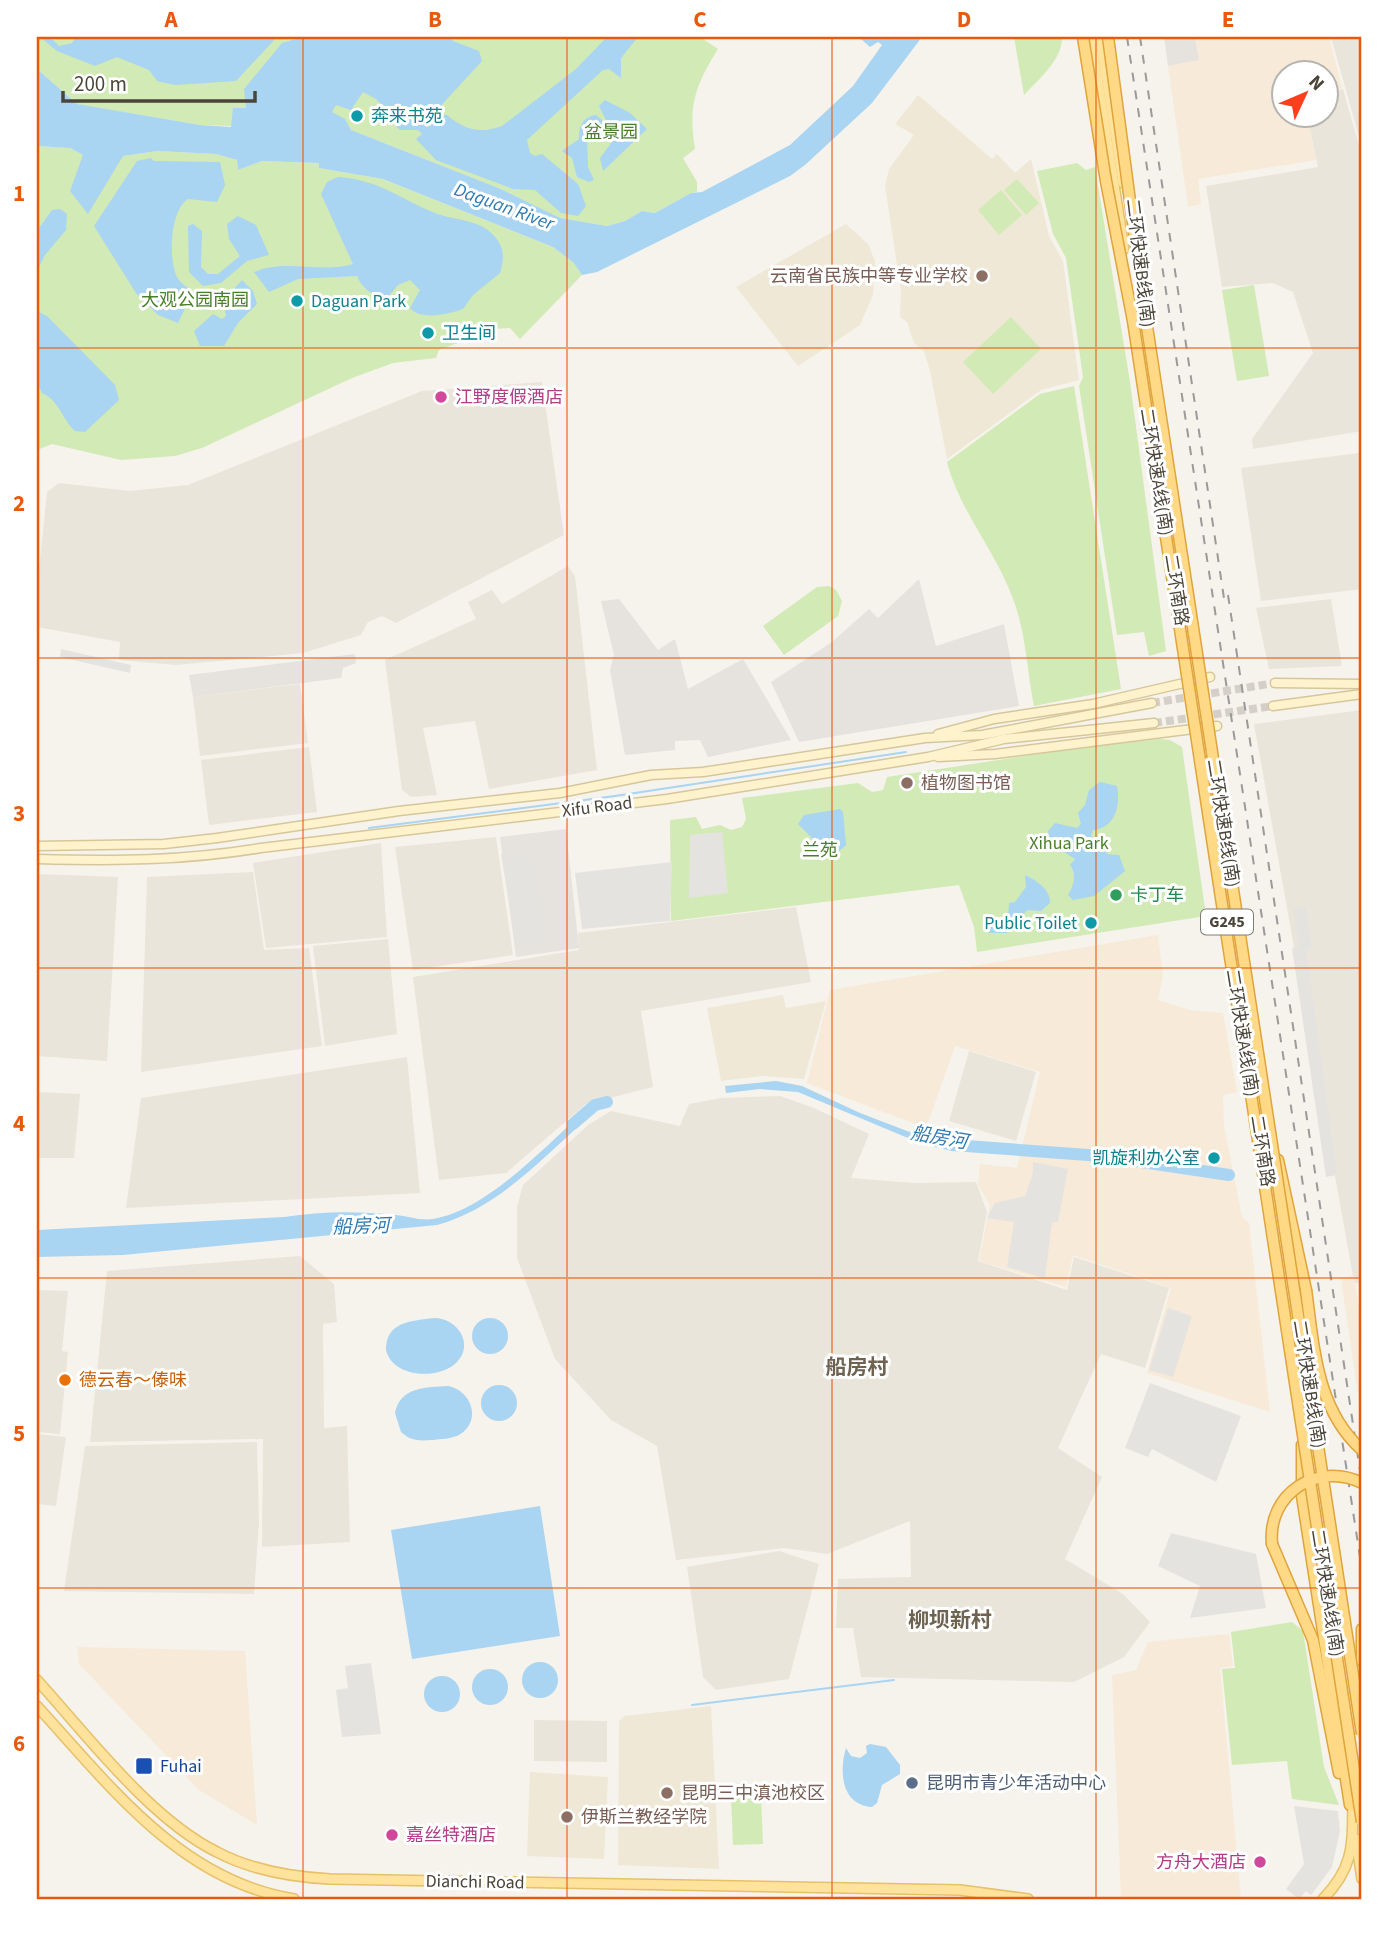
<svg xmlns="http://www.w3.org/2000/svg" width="1399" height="1936" viewBox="0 0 1399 1936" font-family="'Source Sans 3','Noto Sans SC',sans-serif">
  <rect width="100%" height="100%" fill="#f6f3ec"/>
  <!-- residential -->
  <g fill="#eae5da">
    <polygon points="1331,37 1362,37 1362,145 1361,144"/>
    <polygon points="1343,89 1362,156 1362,431 1253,449 1252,439 1313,353 1293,292 1273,283 1222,287 1206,186 1318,167 1307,116 1326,116 1326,93"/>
    <polygon points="542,382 564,535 396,623 382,616 368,622 361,635 303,653 176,665 119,660 120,642 37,627 37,590 47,492 59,483 130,491 188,485 422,391"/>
    <polygon points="1359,453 1362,478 1362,589 1261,601 1241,468"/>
    <polygon points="568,566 575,576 597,770 489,789 475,721 423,728 437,795 411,797 402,790 385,660 476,619 468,602 492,590 502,604"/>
    <polygon points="1331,599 1342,666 1269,669 1256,608"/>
    <polygon points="300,684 308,743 200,756 193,697"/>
    <polygon points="1362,710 1362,1285 1354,1282 1254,724"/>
    <polygon points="309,747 317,812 209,825 201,760"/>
    <polygon points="496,837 513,955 413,970 395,847"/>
    <polygon points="381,843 387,937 266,948 253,863"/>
    <polygon points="253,872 264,950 309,948 322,1046 141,1072 147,877"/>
    <polygon points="37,874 118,877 107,1061 37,1056"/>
    <polygon points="796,907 811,982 641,1011 653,1087 586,1104 506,1173 439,1180 413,977 579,950 578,933"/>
    <polygon points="388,939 397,1034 325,1046 313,946"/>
    <polygon points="969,1051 1036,1072 1016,1141 949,1121"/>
    <polygon points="407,1057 420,1193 126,1208 141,1098"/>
    <polygon points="37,1092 80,1094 74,1158 37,1158"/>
    <polygon points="780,1096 814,1108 869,1134 851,1178 914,1183 976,1182 987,1212 978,1261 1067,1290 1074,1257 1169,1288 1145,1368 1101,1354 1058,1448 1102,1477 1065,1559 1123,1594 1150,1622 1124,1657 1074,1682 861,1677 853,1628 836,1628 838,1579 911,1577 910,1521 827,1554 784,1548 676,1560 657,1446 611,1420 555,1359 517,1258 517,1207 523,1185 588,1125 611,1111 680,1126 689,1104 721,1098"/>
    <polygon points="300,1256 334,1284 337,1322 323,1324 324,1428 347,1426 350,1542 262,1547 263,1439 90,1442 107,1271"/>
    <polygon points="37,1290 68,1291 62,1351 68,1352 60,1434 37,1432"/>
    <polygon points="37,1434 66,1437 56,1506 37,1504"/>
    <polygon points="257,1442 259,1523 254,1594 64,1591 85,1446"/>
    <polygon points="779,1551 819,1564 789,1679 716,1690 703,1677 687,1567"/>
    <polygon points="534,1720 607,1721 607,1762 534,1761"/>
  </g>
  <!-- commercial -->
  <g fill="#f7ead8">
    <polygon points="1195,37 1329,37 1342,88 1326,92 1326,74 1284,74 1284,116 1307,116 1316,160 1198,179 1201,204 1188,207 1168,66 1199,60"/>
    <polygon points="1158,935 1163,976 1158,1000 1190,1010 1223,1013 1237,1092 1223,1095 1224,1126 1242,1217 1249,1223 1270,1412 1147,1373 1171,1288 1073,1255 1066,1287 979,1261 990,1205 978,1185 980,1164 1017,1168 1040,1072 955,1046 926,1128 807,1083 830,990"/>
    <polygon points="1354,1275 1362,1330 1362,1421 1341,1279"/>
    <polygon points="1229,1634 1233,1666 1220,1668 1241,1899 1121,1899 1112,1675 1136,1670 1148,1642"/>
    <polygon points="77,1647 245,1651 257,1825 199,1790 79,1664"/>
  </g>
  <!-- industrial -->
  <g fill="#e6e2dd">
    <polygon points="1164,37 1195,37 1199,60 1168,66"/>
    <polygon points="919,579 936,646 1004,624 1019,706 799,742 771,682 832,642 869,609 878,618"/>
    <polygon points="619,599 658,650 675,639 688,689 743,659 791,740 708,757 700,740 675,741 675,750 625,755 610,670 614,655 601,601"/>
    <polygon points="355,654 356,663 343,668 341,678 193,697 189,675"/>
    <polygon points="566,829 579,948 516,957 500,837"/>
  </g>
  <!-- education -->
  <g fill="#efe8d6">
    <polygon points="918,95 992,159 997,154 1015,173 1031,159 1049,236 1063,261 1079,380 1041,390 947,459 930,371 924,351 914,343 907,322 900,317 901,291 885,186 889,169 914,135 895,124"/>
    <polygon points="846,224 868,244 875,261 873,295 860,325 798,366 736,287"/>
    <polygon points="783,995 786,1008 826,1001 804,1079 762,1076 721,1081 707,1008"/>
    <polygon points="711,1706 719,1869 618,1865 619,1721 625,1716"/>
    <polygon points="530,1772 608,1777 604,1859 527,1856"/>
  </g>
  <!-- green -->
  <g fill="#d2eab5">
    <path d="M37 37H700L718 49C695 86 688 106 695 149L683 158 697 182V192L691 193 655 213 642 211 625 221 607 226 559 218 501 189 351 130 200 125 92 107 77 104 37 69Z"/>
    <path d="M1014 37H1062C1063 59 1038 80 1024 95Z"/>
    <polygon points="37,146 70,148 83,155 88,213 122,156 157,151 216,154 237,160 238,170 262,161 320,163 319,168 383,179 553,247 573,262 582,275 520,339 510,328 495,329 439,350 436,358 393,363 352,378 202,448 175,456 121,460 52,444 37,450"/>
    <polygon points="1077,163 1086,170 1095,167 1130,382 1166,651 1149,656 1144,632 1117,635 1079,386 1083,377 1066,258 1053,234 1037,171"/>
    <polygon points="1017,179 1039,203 1026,215 1004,190"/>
    <polygon points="1001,190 1022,215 999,235 978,210"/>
    <polygon points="1254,285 1269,376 1237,381 1222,290"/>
    <polygon points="1011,317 1041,349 993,394 963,362"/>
    <path d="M1074 386 1121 689 1034 706C1027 672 1026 632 1013 599 996 551 960 512 947 462L1040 394Z"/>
    <polygon points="829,586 836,590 842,601 838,616 784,655 763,626 817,587"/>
    <polygon points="1159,739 1170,740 1182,747 1206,916 977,952 974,927 959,885 671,921 670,820 696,817 702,829 720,825 731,830 742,827 746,819 742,798 858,783 872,792 883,790 887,777 1084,747"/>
    <polygon points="1292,1622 1303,1631 1324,1767 1339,1805 1292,1799 1287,1761 1232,1765 1222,1669 1235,1668 1231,1632"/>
    <polygon points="761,1796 763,1844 733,1845 731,1797"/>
  </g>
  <!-- parking -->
  <g fill="#e5e3e0">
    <polygon points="61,649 131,665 130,673 60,657"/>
    <polygon points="722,832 728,893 689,898 690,835"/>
    <polygon points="533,849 548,941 516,946 501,854"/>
    <polygon points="672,862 670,921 582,929 575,873"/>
    <polygon points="1306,907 1312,947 1306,948 1337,1175 1326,1177 1292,948 1299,946 1293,909"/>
    <polygon points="1033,1162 1068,1169 1058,1222 1052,1222 1045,1278 1007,1267 1014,1222 987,1218 995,1203 1025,1196 1033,1173"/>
    <polygon points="1168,1308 1192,1316 1173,1377 1149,1370"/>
    <polygon points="1150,1383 1241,1416 1216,1482 1152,1449 1148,1457 1125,1448"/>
    <polygon points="1171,1533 1256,1554 1266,1608 1190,1618 1200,1586 1158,1566"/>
    <polygon points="371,1663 381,1734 342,1737 336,1690 348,1688 345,1666"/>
    <polygon points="1294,1806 1338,1811 1340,1831 1332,1867 1311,1895 1306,1891 1299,1899 1286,1889 1304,1864"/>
  </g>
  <!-- water -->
  <g fill="#a9d4f2">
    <polygon points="40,37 50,37 59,46 72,43 76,37 277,37 236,81 175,85 157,81 149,70 117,57 95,66 57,51"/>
    <path d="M303 37H452L453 41 479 51 482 61 425 123 429 127 442 115H447C464 130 481 134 502 126L576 69 607 37H638L621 58V78L609 69 603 70 527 140 530 153 535 156 542 154 578 184 586 206 578 216 561 213 535 190 513 189 436 160 416 139 422 134 418 130H400L388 119 391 114 376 99 363 92 351 110 336 105 332 112 345 119 351 130 501 189 560 218 607 226 625 221 642 211 655 213 691 193 702 192 790 145 853 86 882 45 878 42 870 47 861 39 864 37H922L872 103 805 165 790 176 597 272 582 275 573 262 553 247 383 179 319 168V163L262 161 238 170 237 160 216 154 157 151 123 156 88 214 70 191 83 155 70 148 37 146V69L77 104 200 125 231 127 233 108H246L244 89 282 43Z"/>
    <polygon points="605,100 630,113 647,129 603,171 600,158 615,138 599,106"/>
    <path d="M596 115 602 120V127L587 135 588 167 594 180 589 182 577 177 572 158 562 151 579 139C579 127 582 117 596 115Z"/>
    <path d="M151 158 154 161 220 162 225 185 217 202 188 199C170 210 168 259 177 277 180 283 188 288 193 292L178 323 158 315 136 293 94 226 137 161Z"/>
    <path d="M338 177C380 180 400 199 435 213 455 221 481 219 495 237 505 248 504 260 500 273L473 295 463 309C449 314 421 321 410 308L420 290 410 280 398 285 386 299C373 295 362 289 357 276L298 279 269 292 254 272C287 258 320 274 353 264L321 194 327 182Z"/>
    <polygon points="60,209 67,214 66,230 45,255 37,271 37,231 52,210"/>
    <polygon points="238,216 256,225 269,255 247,261 221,283 203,286 189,272 188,226 193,224 202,231 201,267 208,274 218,274 240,256 229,239 227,224"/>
    <polygon points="242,280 253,291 257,304 238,323 224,346 200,346 194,331 213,314 222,319 226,316 223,301"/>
    <path d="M37 311 47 316 115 385 119 400 85 432 75 431C62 419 59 400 42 393L37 382Z"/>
    <path d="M1100 782 1117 786C1121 806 1115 828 1093 830L1091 836 1104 844 1107 854 1119 855 1125 871 1094 896 1073 900 1068 895C1074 886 1077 873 1070 865L1075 859 1051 844 1048 831 1055 823 1077 828 1081 824 1078 813 1085 805 1089 790Z"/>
    <polygon points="840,809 843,812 846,845 838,852 826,855 813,848 812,838 798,824 804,815"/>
    <path d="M1025 875C1036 880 1051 890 1050 903L1041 911 1028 910 1014 922 1007 933H989L987 927 1008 918 1009 903 1015 902 1026 887Z"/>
    <polygon points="776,1081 802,1086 860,1113 928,1139 927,1146 798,1092 760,1089 726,1093 725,1086"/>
    <path d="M584 1112 590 1116C543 1157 499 1208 437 1225L123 1255 37 1257V1230L284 1217C321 1211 358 1211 396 1215 407 1216 421 1221 433 1219 486 1211 544 1147 584 1112Z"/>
    <path d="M434 1318C458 1318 475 1345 456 1363 438 1380 393 1378 386 1350 386 1321 412 1321 434 1318Z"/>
    <circle cx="490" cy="1336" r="18"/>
    <circle cx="499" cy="1403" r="18"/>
    <path d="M448 1386C471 1390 483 1421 459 1435 451 1439 441 1439 432 1440 419 1441 411 1441 401 1432L395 1413C400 1387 426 1387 448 1386Z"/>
    <polygon points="540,1506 560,1636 412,1659 391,1530"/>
    <circle cx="540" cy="1680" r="18"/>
    <circle cx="490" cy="1687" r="18"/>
    <circle cx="442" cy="1694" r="18"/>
    <path d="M870 1744 886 1747 900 1765V1774L882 1785 877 1803 872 1807C841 1805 839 1771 846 1748L851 1756 860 1758 867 1753 866 1746Z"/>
  </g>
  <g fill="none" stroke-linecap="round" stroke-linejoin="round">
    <!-- stream -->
    <g stroke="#a9d4f2" stroke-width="2">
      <polyline points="369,828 615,796 906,752"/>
      <polyline points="692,1705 894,1680"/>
    </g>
    <!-- river -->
    <g stroke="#a9d4f2" stroke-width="12">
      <polyline points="573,1124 595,1105 607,1102"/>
      <polyline points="914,1136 952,1145 1102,1156 1229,1175"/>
    </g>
    <!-- secondary-tunnel -->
    <g stroke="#d4d0c8" stroke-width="8" stroke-dasharray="8 4" stroke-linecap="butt">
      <polyline points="1152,703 1275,683"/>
      <polyline points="1154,723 1273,706"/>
    </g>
    <defs>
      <g id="secondary">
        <polyline points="1275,683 1362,684"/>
        <polyline points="1273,706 1362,694"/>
        <polyline points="938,734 994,719 1093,704 1210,677"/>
        <polyline points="938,757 995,754 1217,726"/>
        <polyline points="37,846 164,844 217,838 399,811 560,793 651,775 703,772 925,738 982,735 1152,703"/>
        <path d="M37 859C116 861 182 861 261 848L667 799 928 757 1004 739 1154 723"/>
      </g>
      <g id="primary">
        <polyline points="1091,37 1124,249"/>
        <polyline points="1100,37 1123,183"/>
        <path d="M37 1680C87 1735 150 1819 217 1852 251 1870 292 1877 330 1879L960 1890 1028 1899"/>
        <path d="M37 1706C110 1786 181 1881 294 1899"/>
        <polyline points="1356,1839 1362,1879"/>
        <path d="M1323 1899C1356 1865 1352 1842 1353 1798"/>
      </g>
      <g id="trunk">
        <polyline points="1278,1160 1306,1290"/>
        <polyline points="1302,1445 1302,1496 1350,1805"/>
        <polyline points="1272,1544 1313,1640 1339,1773"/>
        <polyline points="1362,1629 1362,1661"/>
      </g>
    </defs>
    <!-- secondary casing -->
    <use href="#secondary" stroke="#d6c79b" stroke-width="11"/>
    <!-- primary casing -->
    <use href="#primary" stroke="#e6c16a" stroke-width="12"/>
    <!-- trunk casing -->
    <use href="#trunk" stroke="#e0a43c" stroke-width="13"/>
    <!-- secondary -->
    <use href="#secondary" stroke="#fff3cd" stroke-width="8"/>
    <!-- primary -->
    <use href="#primary" stroke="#ffe39c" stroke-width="9"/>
    <!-- trunk -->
    <use href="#trunk" stroke="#ffd985" stroke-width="10"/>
    <!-- rail -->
    <g stroke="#9a9a9a" stroke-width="2" stroke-dasharray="9 9" stroke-linecap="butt">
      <polyline points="1127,37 1362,1570"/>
      <polyline points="1140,37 1225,605"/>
      <polyline points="1228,595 1362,1484"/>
    </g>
    <defs>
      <g id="trunk-bridge">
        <polyline points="1083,37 1106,181 1133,321 1362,1822"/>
        <polyline points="1108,37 1146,320 1362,1734"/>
        <path d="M1306 1290C1314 1347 1316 1409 1362 1450"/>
        <path d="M1272 1544C1267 1494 1317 1461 1362 1483"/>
      </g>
    </defs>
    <!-- trunk-bridge casing -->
    <use href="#trunk-bridge" stroke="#e0a43c" stroke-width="13" stroke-linecap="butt"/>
    <!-- trunk-bridge -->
    <use href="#trunk-bridge" stroke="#ffd985" stroke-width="10"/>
  </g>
  <!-- grid -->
  <path fill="none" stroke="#e8590c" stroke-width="2" stroke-opacity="0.55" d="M303 37V1899M567 37V1899M832 37V1899M1096 37V1899M37 348H1362M37 658H1362M37 968H1362M37 1278H1362M37 1588H1362"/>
  <!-- markers -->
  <g fill="#0f9aa8" stroke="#fff" stroke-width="2.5">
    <circle cx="357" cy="116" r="7"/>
    <circle cx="297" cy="301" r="7"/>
    <circle cx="428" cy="333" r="7"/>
    <circle cx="1091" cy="923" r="7"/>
    <circle cx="1214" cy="1158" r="7"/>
  </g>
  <g fill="#8d6e63" stroke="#fff" stroke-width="2.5">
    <circle cx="982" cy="276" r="7"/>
    <circle cx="907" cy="783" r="7"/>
    <circle cx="667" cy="1793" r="7"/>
    <circle cx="567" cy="1817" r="7"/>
  </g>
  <g fill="#d1479c" stroke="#fff" stroke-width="2.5">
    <circle cx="441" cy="397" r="7"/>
    <circle cx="392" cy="1835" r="7"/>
    <circle cx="1260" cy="1862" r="7"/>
  </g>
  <circle fill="#2e9e5b" stroke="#fff" stroke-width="2.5" cx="1116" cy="895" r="7"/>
  <circle fill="#e8710a" stroke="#fff" stroke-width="2.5" cx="65" cy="1380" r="7"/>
  <rect fill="#1a4fb4" stroke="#fff" stroke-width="2.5" x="135" y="1757" width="18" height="18" rx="3.5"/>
  <circle fill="#5c6f8a" stroke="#fff" stroke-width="2.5" cx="912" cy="1783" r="7"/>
  <g text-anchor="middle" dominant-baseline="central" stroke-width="6" stroke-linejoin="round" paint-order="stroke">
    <!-- shield labels -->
    <rect fill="#fff" stroke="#817c74" stroke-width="2" x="1201" y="909.5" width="52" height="25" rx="5"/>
    <g font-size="16" font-weight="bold" fill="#4b4439">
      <text x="1227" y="922">G245</text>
    </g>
    <!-- culture labels -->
    <g font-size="18" fill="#0d838f" stroke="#fff" text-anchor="start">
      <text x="371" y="116">奔来书苑</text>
      <text x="311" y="301">Daguan Park</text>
      <text x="442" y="333">卫生间</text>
      <text x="1077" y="923" text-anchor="end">Public Toilet</text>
      <text x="1200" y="1158" text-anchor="end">凯旋利办公室</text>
    </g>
    <!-- park labels -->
    <g font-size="18" fill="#4a7f2a" stroke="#fff">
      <text x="611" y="132">盆景园</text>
      <text x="195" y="300">大观公园南园</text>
      <text x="1069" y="843">Xihua Park</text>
      <text x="820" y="850">兰苑</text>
    </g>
    <!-- street labels -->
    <g font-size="18" fill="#4b4439" stroke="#fff">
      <text transform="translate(1140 263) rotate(83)">二环快速B线(南)</text>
      <text transform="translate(1156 472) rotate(81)">二环快速A线(南)</text>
      <text transform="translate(1176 590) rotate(81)">二环南路</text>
      <text transform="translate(597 807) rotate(-7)">Xifu Road</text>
      <text transform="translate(1223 823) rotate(81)">二环快速B线(南)</text>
      <text transform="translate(1242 1033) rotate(81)">二环快速A线(南)</text>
      <text transform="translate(1262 1151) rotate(81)">二环南路</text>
      <text transform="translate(1309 1384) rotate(81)">二环快速B线(南)</text>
      <text transform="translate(1327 1593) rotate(81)">二环快速A线(南)</text>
      <text transform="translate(475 1882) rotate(1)">Dianchi Road</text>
    </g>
    <!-- education labels -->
    <g font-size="18" fill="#785e54" stroke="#fff" text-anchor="start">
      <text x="968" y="276" text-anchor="end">云南省民族中等专业学校</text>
      <text x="921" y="783">植物图书馆</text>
      <text x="681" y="1793">昆明三中滇池校区</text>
      <text x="581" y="1817">伊斯兰教经学院</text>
    </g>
    <!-- hotel labels -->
    <g font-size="18" fill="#b23c85" stroke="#fff" text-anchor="start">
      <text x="455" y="397">江野度假酒店</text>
      <text x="406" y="1835">嘉丝特酒店</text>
      <text x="1246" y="1862" text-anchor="end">方舟大酒店</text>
    </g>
    <!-- leisure labels -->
    <g font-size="18" fill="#27864d" stroke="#fff" text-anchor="start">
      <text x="1130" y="895">卡丁车</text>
    </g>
    <!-- food labels -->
    <g font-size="18" fill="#c56008" stroke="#fff" text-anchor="start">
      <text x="79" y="1380">德云春～傣味</text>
    </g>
    <!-- transit labels -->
    <g font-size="18" fill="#164399" stroke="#fff" text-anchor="start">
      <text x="160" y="1766">Fuhai</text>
    </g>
    <!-- service labels -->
    <g font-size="18" fill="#4e5e75" stroke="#fff" text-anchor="start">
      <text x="926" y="1783">昆明市青少年活动中心</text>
    </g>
    <!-- water labels -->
    <g font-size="19" font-style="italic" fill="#2e7ab2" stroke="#fff">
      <text transform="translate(504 207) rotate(20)">Daguan River</text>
      <text transform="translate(939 1138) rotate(10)">船房河</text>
      <text transform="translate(361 1227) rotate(-2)">船房河</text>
    </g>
    <!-- quarter labels -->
    <g font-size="21" font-weight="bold" fill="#6e6250" stroke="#fff">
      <text x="857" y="1367">船房村</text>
      <text x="950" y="1620">柳坝新村</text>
    </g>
  </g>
  <!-- border -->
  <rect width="1399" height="1936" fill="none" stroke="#ffffff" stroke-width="77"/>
  <!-- north arrow -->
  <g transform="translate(1305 94) rotate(46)"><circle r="33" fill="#ffffff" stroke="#b7b4b0" stroke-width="2"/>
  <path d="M0-5L12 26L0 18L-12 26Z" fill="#fc3f1d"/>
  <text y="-10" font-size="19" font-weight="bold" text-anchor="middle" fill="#4b4439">N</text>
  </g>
  <!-- scale -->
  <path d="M63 91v10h192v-10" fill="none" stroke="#4b4439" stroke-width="3.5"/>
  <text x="74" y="91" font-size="21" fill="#4b4439" stroke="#ffffff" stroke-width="5" paint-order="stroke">200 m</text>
  <rect x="38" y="38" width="1322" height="1860" fill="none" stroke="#e8590c" stroke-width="2.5"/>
  <g font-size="23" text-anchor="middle" font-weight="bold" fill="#e8590c">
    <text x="171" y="27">A</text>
    <text x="435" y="27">B</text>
    <text x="700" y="27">C</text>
    <text x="964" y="27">D</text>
    <text x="1228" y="27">E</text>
    <text x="19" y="201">1</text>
    <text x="19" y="511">2</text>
    <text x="19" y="821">3</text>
    <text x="19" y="1131">4</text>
    <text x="19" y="1441">5</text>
    <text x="19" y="1751">6</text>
  </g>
</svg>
